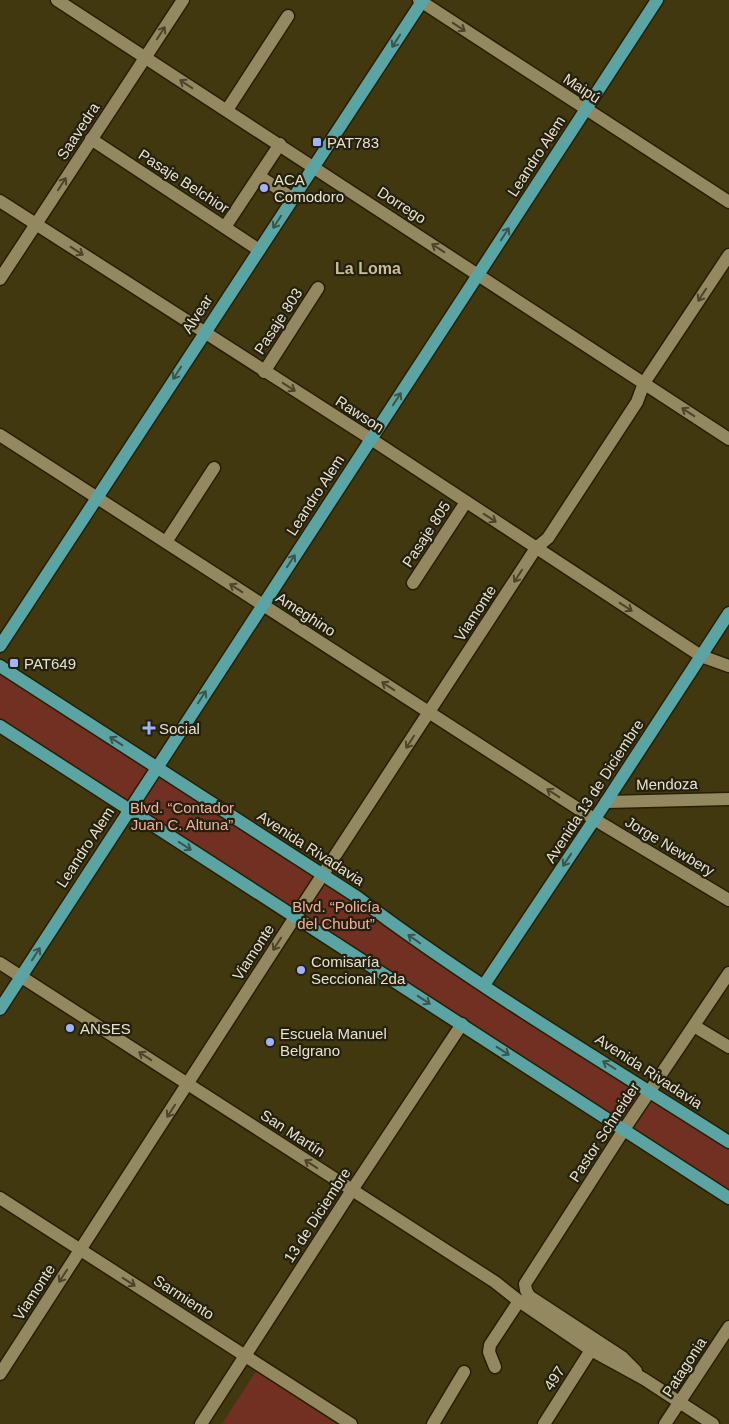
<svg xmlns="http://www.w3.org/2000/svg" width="729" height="1424" viewBox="0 0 729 1424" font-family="Arial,sans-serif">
  <rect width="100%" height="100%" fill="#423810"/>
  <!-- green -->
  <g fill="#713021">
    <polygon points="0,666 729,1142 729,1198 0,726"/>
    <polygon points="256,1371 337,1424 222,1424"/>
  </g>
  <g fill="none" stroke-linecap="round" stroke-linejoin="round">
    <defs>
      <g id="minor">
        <polyline points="57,0 729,439"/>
        <polyline points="419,0 729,202"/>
        <polyline points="227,110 288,16"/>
        <polyline points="91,139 259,250"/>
        <polyline points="259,176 292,198"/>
        <polyline points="0,201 371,439 701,656 729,666"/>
        <polyline points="225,227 280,144"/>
        <polyline points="0,279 183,0"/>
        <polyline points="264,372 318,288"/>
        <polyline points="0,435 594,819 729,900"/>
        <polyline points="166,542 214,468"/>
        <polyline points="413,583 466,502"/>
        <polyline points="606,802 729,799"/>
        <polyline points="0,963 495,1282 519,1301 591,1350 644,1379 713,1424"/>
        <polyline points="694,1026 729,1047"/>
        <polyline points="0,1198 351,1424"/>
        <polyline points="495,1367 489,1352 490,1345 519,1301"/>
        <polyline points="636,1371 622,1357 529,1296 526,1290 525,1284 627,1125 729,973"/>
        <polyline points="0,1374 295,917 536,548 548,538 637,402 644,383 729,255"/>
        <polyline points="201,1424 352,1190 462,1024"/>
        <polyline points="433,1424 464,1372"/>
        <polyline points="544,1424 591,1350"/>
        <polyline points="665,1424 729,1327"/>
      </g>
      <g id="major">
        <polyline points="0,646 423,0"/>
        <path d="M0 666 357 897C475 986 604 1062 729 1142"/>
        <polyline points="0,726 729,1198"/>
        <polyline points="484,985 606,802 729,613"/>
        <polyline points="0,1009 657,0"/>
      </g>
    </defs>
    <!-- minor casing -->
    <use href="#minor" stroke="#271f02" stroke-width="15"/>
    <!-- major casing -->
    <use href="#major" stroke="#271f02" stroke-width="15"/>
    <!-- minor -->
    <use href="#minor" stroke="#948860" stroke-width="12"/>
    <!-- major -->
    <use href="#major" stroke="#5aa4a4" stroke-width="12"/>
  </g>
  <!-- one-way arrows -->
  <defs><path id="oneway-shaft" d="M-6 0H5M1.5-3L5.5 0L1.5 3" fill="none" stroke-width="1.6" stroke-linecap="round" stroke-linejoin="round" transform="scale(1.25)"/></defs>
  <g stroke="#4b442b">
    <use href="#oneway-shaft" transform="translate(459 27) rotate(33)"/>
    <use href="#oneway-shaft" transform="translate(161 33) rotate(-57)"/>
    <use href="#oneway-shaft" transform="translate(186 84) rotate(-147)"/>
    <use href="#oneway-shaft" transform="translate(62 184) rotate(-57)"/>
    <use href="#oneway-shaft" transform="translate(438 248) rotate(-147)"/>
    <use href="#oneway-shaft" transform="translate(77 251) rotate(33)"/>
    <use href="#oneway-shaft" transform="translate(702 295) rotate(123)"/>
    <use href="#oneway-shaft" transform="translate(289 387) rotate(33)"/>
    <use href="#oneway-shaft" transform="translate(688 412) rotate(-147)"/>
    <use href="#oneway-shaft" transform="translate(490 518) rotate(33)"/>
    <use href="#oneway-shaft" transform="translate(518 576) rotate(123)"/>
    <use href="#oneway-shaft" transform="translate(236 588) rotate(-147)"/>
    <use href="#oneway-shaft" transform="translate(626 607) rotate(33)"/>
    <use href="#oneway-shaft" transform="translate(388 686) rotate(-147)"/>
    <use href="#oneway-shaft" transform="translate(410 742) rotate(123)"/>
    <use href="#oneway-shaft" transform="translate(553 793) rotate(-147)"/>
    <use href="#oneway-shaft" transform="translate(277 944) rotate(123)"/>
    <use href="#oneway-shaft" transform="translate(145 1056) rotate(-147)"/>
    <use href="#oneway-shaft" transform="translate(171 1111) rotate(123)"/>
    <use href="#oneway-shaft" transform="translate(311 1164) rotate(-147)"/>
    <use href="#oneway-shaft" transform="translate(63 1276) rotate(123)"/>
    <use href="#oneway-shaft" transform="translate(129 1282) rotate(33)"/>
  </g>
  <g stroke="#3a554b">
    <use href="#oneway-shaft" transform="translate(396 41) rotate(123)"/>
    <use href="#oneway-shaft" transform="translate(277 222) rotate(123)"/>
    <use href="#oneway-shaft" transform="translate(505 234) rotate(-57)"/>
    <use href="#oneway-shaft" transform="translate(177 373) rotate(123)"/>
    <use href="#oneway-shaft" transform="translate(397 399) rotate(-57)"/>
    <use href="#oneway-shaft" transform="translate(291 561) rotate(-57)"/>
    <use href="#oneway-shaft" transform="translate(202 697) rotate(-57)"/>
    <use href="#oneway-shaft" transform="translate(116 741) rotate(-147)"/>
    <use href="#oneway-shaft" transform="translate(185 846) rotate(33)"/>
    <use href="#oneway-shaft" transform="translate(567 860) rotate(124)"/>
    <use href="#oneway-shaft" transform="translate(414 939) rotate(-145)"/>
    <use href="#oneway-shaft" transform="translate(36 954) rotate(-57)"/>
    <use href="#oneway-shaft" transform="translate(424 1000) rotate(33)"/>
    <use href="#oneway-shaft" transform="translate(503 1051) rotate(33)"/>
    <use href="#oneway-shaft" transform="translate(609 1065) rotate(-148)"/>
  </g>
  <!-- markers -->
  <g fill="#a2b2fd" stroke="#24200f" stroke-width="2">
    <rect x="312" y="137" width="10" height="10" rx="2.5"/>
    <circle cx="264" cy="188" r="5"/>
    <rect x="9" y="658" width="10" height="10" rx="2.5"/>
    <path d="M146.5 720.5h5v5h5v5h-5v5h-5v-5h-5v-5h5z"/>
    <circle cx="301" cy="970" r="5"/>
    <circle cx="70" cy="1028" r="5"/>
    <circle cx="270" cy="1042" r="5"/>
  </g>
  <g text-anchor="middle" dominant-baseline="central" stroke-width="4.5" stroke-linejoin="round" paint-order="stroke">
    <!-- street labels -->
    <g font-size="15" fill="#e8e2cd" stroke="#24200f">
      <text transform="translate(582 88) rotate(33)">Maipú</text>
      <text transform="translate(78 131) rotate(-57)">Saavedra</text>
      <text transform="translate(536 156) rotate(-57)">Leandro Alem</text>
      <text transform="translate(184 181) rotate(33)">Pasaje Belchior</text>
      <text transform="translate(402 205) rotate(33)">Dorrego</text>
      <text transform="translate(197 314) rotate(-57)">Alvear</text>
      <text transform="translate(278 321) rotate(-57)">Pasaje 803</text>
      <text transform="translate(360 414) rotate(33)">Rawson</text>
      <text transform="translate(315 495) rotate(-57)">Leandro Alem</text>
      <text transform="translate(426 534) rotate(-57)">Pasaje 805</text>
      <text transform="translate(475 613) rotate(-57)">Viamonte</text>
      <text transform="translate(306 614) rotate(33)">Ameghino</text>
      <text transform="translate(667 784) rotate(-1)">Mendoza</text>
      <text transform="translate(594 791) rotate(-57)">Avenida 13 de Diciembre</text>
      <text transform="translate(670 846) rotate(31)">Jorge Newbery</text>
      <text transform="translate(85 847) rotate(-57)">Leandro Alem</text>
      <text transform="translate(311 848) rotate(33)">Avenida Rivadavia</text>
      <text transform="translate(253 952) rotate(-57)">Viamonte</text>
      <text transform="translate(649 1071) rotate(33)">Avenida Rivadavia</text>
      <text transform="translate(604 1132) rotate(-57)">Pastor Schneider</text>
      <text transform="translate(293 1133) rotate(33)">San Martín</text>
      <text transform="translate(317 1215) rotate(-57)">13 de Diciembre</text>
      <text transform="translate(34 1292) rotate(-57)">Viamonte</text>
      <text transform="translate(184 1297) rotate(33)">Sarmiento</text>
      <text transform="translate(684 1367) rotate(-57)">Patagonia</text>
      <text transform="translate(554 1378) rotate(-57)">497</text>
    </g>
    <!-- poi labels -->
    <g font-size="15" fill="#e8e2cd" stroke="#24200f" text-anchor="start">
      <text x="327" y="142">PAT783</text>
      <text x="274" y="179">ACA<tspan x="274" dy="17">Comodoro</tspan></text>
      <text x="24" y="663">PAT649</text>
      <text x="159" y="728">Social</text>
      <text x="311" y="961">Comisaría<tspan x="311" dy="17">Seccional 2da</tspan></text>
      <text x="80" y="1028">ANSES</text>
      <text x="280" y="1033">Escuela Manuel<tspan x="280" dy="17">Belgrano</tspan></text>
    </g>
    <!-- park labels -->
    <g font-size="15" fill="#f1af9e" stroke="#24200f">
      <text x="182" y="807">Blvd. “Contador<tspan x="182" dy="17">Juan C. Altuna”</tspan></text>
      <text x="336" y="906">Blvd. “Policía<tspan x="336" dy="17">del Chubut”</tspan></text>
    </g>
    <!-- neighbourhood labels -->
    <g font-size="16" font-weight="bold" fill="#cabf94" stroke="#24200f">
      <text x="368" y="268">La Loma</text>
    </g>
  </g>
</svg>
